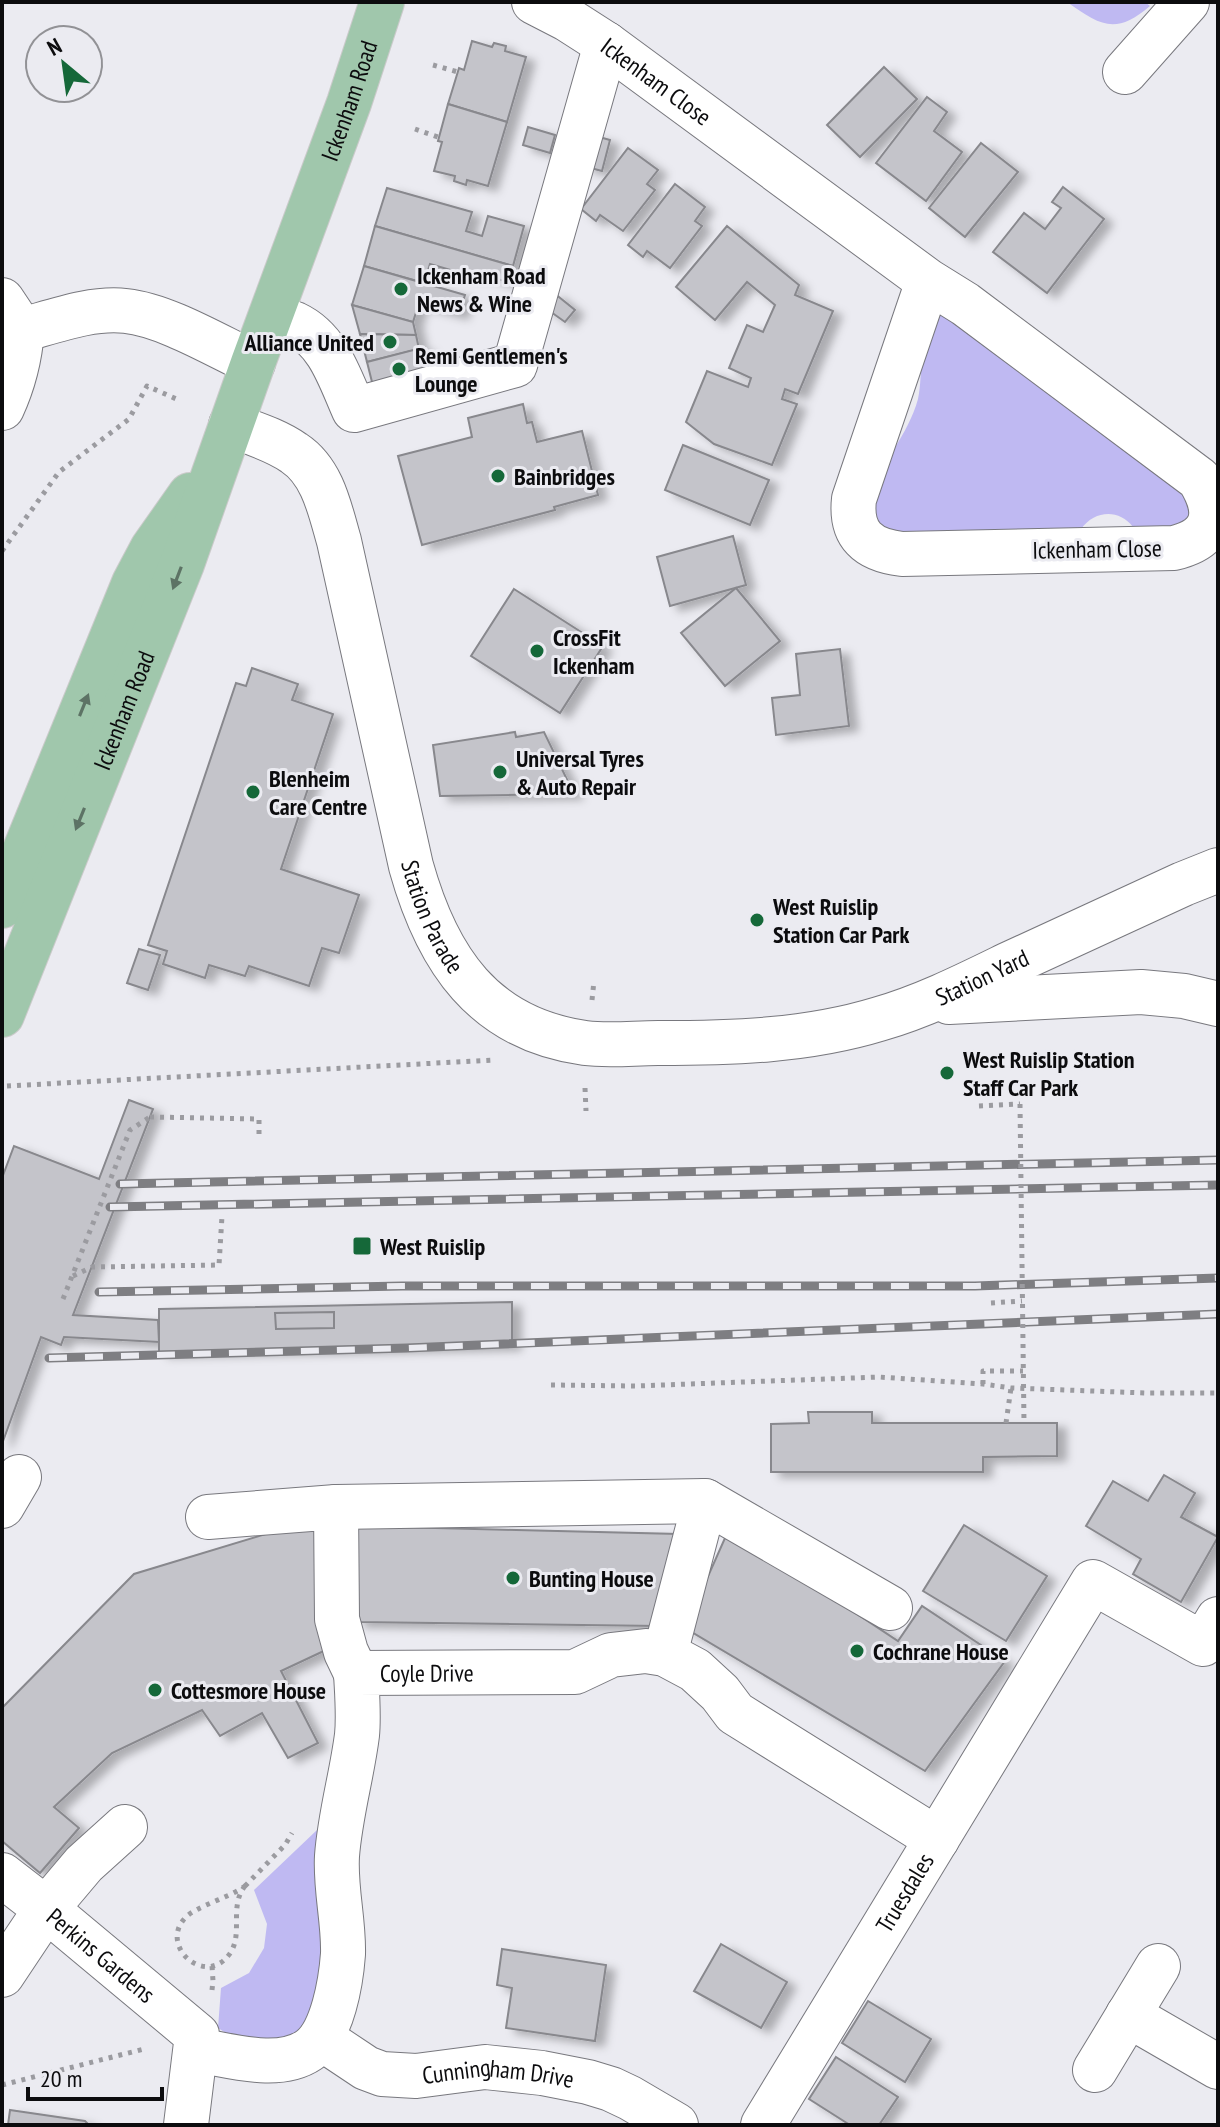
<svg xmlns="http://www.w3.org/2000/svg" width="1220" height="2127" viewBox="0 0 1220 2127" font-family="'PT Sans Narrow',sans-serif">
  <defs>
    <filter id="shadow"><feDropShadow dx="9" dy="5" stdDeviation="4" flood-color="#0004"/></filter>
  </defs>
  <rect width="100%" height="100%" fill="#ebebf1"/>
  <!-- green -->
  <g fill="#bfb9f2">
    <path d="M1067 2H1145L1150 6C1115 36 1100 25 1067 2Z"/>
    <path d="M943 314 1192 486 1194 528 1133 527C1119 509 1095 510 1081 529L884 538 868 498C877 482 884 465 894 449 904 433 913 417 918 399 924 374 916 327 943 314Z"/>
    <polygon points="317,1830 325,1884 328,1991 298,2034 278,2042 237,2040 218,2028 221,1988 249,1973 264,1948 267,1924 254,1890"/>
  </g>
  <!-- building -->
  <g fill="#c4c4ca" stroke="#88888d" stroke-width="2" filter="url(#shadow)">
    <polygon points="472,41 492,47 494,43 506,46 505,51 526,57 507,122 448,104 459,68 464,70"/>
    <polygon points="884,67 917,99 860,157 827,125"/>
    <polygon points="927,97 947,112 934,131 962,152 926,201 876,163"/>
    <polygon points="448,104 507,122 488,186 467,180 466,185 454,181 455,176 434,171 442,142 438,141"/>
    <polygon points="528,127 555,135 550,153 523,145"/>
    <polygon points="592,135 610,140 602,171 583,166"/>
    <polygon points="981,143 1018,172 965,237 929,208"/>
    <polygon points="628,148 658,170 647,184 655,190 623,231 600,215 596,221 581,209"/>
    <polygon points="675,184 705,207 695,221 702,226 670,268 647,251 643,257 628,245"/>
    <polygon points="1063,187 1104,219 1047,293 993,252 1024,213 1045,229 1061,208 1052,202"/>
    <polygon points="387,188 472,212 466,231 482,236 488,216 524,226 513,266 375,226"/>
    <polygon points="375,226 513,266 508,282 472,272 471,276 430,264 424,283 364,266"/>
    <polygon points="727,226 799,285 795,295 833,311 798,394 785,389 782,399 797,404 772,465 714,444 686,422 707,371 748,387 751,378 729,368 747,325 763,332 775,305 747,282 715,320 676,287"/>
    <polygon points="364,266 465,295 459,314 419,303 413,322 352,305"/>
    <polygon points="554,293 575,310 565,322 544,307"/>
    <polygon points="352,305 413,322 416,335 360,334"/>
    <polygon points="360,334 416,335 419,349 367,362"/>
    <polygon points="425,347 431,375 374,390 367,362"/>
    <polygon points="523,404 527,423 532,422 537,442 582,431 598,495 554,507 555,510 422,545 398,456 472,437 468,418"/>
    <polygon points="683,445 769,480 750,525 665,490"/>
    <polygon points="733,536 746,585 670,606 657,557"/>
    <polygon points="736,588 780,641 725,686 681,633"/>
    <polygon points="514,589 603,646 560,713 471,656"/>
    <polygon points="840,649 849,726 776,735 772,698 800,695 796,654"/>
    <polygon points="252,668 298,684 292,700 333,714 281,869 359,895 339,953 322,948 309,986 249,966 245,976 209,965 205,978 163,964 167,951 148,945 236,683 246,686"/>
    <polygon points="515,732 516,737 544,732 574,794 440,796 433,745"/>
    <polygon points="139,949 160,955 148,990 127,983"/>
    <polygon points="129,1100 153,1109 73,1315 158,1320 159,1342 64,1337 61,1345 41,1337 2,1444 2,1178 14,1146 99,1179"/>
    <polygon points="512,1302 512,1345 159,1352 159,1309"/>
    <polygon points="334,1312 334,1328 276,1329 275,1313"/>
    <polygon points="808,1412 872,1412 872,1423 1057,1423 1057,1456 983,1457 983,1472 771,1472 771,1424 809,1423"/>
    <polygon points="1164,1475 1195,1493 1181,1517 1218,1537 1181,1602 1133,1574 1141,1559 1086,1526 1113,1481 1148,1501"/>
    <polygon points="325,1516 328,1649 281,1671 318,1743 288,1758 262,1713 220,1736 202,1710 112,1753 54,1807 79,1828 40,1873 2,1841 2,1708 134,1574"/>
    <polygon points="964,1525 1047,1576 1006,1641 923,1591"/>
    <polygon points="357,1526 679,1534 659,1626 356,1622"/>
    <polygon points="729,1529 898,1641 922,1606 1005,1661 925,1771 685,1628"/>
    <polygon points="721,1944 787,1982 761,2028 694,1991"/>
    <polygon points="502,1949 606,1965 595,2041 506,2028 512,1988 497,1985"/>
    <polygon points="868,2001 931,2039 905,2082 842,2043"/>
    <polygon points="836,2057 898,2097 879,2125 850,2125 809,2099"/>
    <polygon points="10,2110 85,2121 89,2125 8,2125"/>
  </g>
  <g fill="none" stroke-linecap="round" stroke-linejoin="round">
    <defs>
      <g id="minor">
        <path id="s1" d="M534 2 567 19 606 44 928 281 965 304 1199 479C1220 513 1215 538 1174 548L902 554C868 550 850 535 854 499L928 281"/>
        <polyline points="1125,72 1187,2"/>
        <path d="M2 300 22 330C55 321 92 307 126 311 165 315 217 346 253 363"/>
        <path d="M271 317C279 319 288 321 295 324 329 340 340 379 354 410L515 365 606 44"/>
        <path d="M2 408C14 382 20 358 22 330"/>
        <path id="s2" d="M231 425C252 433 276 440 294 453 323 472 330 510 339 541L411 866C437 959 483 1029 585 1043 609 1046 634 1043 658 1043 733 1043 807 1041 879 1019 924 1006 966 985 1007 965 1066 938 1125 911 1183 884L1218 870"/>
        <polyline points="949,1002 1141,992 1184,996 1218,1004"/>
        <polyline points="2,1506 19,1477"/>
        <polyline points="336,1507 705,1501 890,1608"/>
        <polyline points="208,1517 336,1507 337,1619 346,1652 356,1673"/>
        <polyline points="665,1654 705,1501"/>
        <path id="s3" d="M125 1827 84 1864 46 1909 197 2035 186 2125"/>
        <polyline points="2,1875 46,1909 2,1975"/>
        <polyline points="1128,2015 1218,2067"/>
        <path id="s4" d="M321 2038 366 2068 382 2074 416 2076 485 2067 542 2073 588 2082 611 2089 630 2098 676 2125"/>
        <path id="s5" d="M196 2050C230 2055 278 2071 309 2050 333 2033 341 1981 343 1954 344 1921 335 1889 337 1856 340 1815 352 1775 357 1735 359 1715 357 1693 356 1673L575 1672 611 1655 646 1651 665 1654 695 1670 720 1693 735 1713 937 1839"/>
        <polyline points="1095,2070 1158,1966"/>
        <path id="s6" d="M763 2125 1093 1582 1203 1644 1218 1619"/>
      </g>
      <g id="major">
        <polyline points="2,906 134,583 152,549 190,495"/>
        <path id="s7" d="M2 1015 182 564 253 363 349 103 382 2"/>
      </g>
    </defs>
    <!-- minor casing -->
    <use href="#minor" stroke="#78787e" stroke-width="46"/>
    <!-- major casing -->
    <use href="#major" stroke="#cacaca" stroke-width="46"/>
    <!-- path -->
    <g stroke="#9b9ba0" stroke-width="5" stroke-dasharray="4 6" stroke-linecap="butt">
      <polyline points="433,65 458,72"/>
      <polyline points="415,129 438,137"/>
      <polyline points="2,551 59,472 129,419 147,386 181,401"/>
      <polyline points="592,1000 594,981"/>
      <polyline points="7,1086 494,1060"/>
      <polyline points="585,1088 586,1111"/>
      <polyline points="979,1106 1020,1104"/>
      <polyline points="150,1117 259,1119 259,1140"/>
      <polyline points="73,1276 92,1267 219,1265 222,1216"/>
      <polyline points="991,1303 1022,1301"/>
      <polyline points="983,1384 983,1371 1023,1371"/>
      <polyline points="551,1385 635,1386 879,1377 983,1384 1011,1388 1146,1393 1218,1393"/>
      <polyline points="1006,1423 1011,1388"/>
      <path d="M245 1886C228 1907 245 1936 228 1956 204 1986 159 1946 185 1918 196 1906 229 1898 245 1886Z"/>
      <polyline points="245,1886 285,1845 292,1833"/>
      <polyline points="212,1990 213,1981 212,1966"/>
      <polyline points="2,2085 144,2049"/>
    </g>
    <!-- minor -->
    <use href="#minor" stroke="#fff" stroke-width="44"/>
    <!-- major -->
    <use href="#major" stroke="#a0c7ac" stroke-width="44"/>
    <defs>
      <g id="rail">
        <polyline points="120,1184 1218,1160"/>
        <polyline points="110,1207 1218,1185"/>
        <polyline points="99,1292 402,1286 975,1286 1218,1278"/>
        <polyline points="49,1358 407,1348 1218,1314"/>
      </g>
    </defs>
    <!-- rail casing -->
    <use href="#rail" stroke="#7e7e82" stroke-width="9"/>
    <!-- rail -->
    <use href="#rail" stroke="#ebebf1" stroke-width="6" stroke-dasharray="18" stroke-linecap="butt"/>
    <!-- path-bridge -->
    <g stroke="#9b9ba0" stroke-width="5" stroke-dasharray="4 6" stroke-linecap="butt">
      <polyline points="1020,1104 1024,1423"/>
      <polyline points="63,1299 130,1130 150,1117"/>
    </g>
  </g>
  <!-- one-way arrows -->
  <defs><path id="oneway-solid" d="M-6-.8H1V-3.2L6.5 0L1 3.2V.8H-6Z" transform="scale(2)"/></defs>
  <g fill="#5d7365">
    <use href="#oneway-solid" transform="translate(177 578) rotate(111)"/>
    <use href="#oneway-solid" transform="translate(84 705) rotate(-68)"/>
    <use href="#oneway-solid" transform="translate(80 819) rotate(112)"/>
  </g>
  <!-- markers -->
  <g fill="#156839" stroke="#ebebf1" stroke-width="3">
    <circle cx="401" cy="289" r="8"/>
    <circle cx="390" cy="342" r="8"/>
    <circle cx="399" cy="369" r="8"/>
    <circle cx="498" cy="476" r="8"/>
    <circle cx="537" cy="651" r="8"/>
    <circle cx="500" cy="772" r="8"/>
    <circle cx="253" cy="792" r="8"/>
    <circle cx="757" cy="920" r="8"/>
    <circle cx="947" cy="1073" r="8"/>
    <rect x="352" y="1236" width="20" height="20" rx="4"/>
    <circle cx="513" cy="1578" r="8"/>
    <circle cx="857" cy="1651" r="8"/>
    <circle cx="155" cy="1690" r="8"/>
  </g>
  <g text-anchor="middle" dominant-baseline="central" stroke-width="6" stroke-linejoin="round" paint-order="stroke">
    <!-- street labels -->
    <g font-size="24" fill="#0c0c0e" stroke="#ebebf1">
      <text stroke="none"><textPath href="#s1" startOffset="146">Ickenham Close</textPath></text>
      <text stroke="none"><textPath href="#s7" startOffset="978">Ickenham Road</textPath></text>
      <text transform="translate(1097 549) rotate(-1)">Ickenham Close</text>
      <text stroke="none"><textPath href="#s7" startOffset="328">Ickenham Road</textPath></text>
      <text stroke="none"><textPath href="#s2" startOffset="558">Station Parade</textPath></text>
      <text stroke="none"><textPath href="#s2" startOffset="1176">Station Yard</textPath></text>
      <text stroke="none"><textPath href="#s5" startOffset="574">Coyle Drive</textPath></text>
      <text stroke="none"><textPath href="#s6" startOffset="272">Truesdales</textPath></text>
      <text stroke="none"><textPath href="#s3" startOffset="186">Perkins Gardens</textPath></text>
      <text stroke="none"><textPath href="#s4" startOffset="188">Cunningham Drive</textPath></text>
    </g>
    <!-- poi labels -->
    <g font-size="24" font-weight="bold" fill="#0c0c0e" stroke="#ebebf1" text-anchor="start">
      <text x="417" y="275">Ickenham Road<tspan x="417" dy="28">News &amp; Wine</tspan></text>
      <text x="374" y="342" text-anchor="end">Alliance United</text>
      <text x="415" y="355">Remi Gentlemen's<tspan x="415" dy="28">Lounge</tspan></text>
      <text x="514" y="476">Bainbridges</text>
      <text x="553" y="637">CrossFit<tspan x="553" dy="28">Ickenham</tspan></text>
      <text x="516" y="758">Universal Tyres<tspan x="516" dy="28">&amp; Auto Repair</tspan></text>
      <text x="269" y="778">Blenheim<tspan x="269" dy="28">Care Centre</tspan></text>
      <text x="773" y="906">West Ruislip<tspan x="773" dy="28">Station Car Park</tspan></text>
      <text x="963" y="1059">West Ruislip Station<tspan x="963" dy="28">Staff Car Park</tspan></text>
      <text x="380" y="1246">West Ruislip</text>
      <text x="529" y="1578">Bunting House</text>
      <text x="873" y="1651">Cochrane House</text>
      <text x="171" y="1690">Cottesmore House</text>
    </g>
  </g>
  <!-- border -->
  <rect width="1220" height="2127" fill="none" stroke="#0c0c0e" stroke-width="8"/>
  <!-- north arrow -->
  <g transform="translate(64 64) rotate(331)"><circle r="38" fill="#ebebf1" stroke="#929296" stroke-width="2"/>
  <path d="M0-6L14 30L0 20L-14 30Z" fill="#156839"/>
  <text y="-12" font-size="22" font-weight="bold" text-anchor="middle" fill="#0c0c0e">N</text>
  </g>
  <!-- scale -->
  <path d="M28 2087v12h134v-12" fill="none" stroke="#0c0c0e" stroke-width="4"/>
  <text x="40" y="2087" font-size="24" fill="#0c0c0e" stroke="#ebebf1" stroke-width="6" paint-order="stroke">20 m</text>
</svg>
